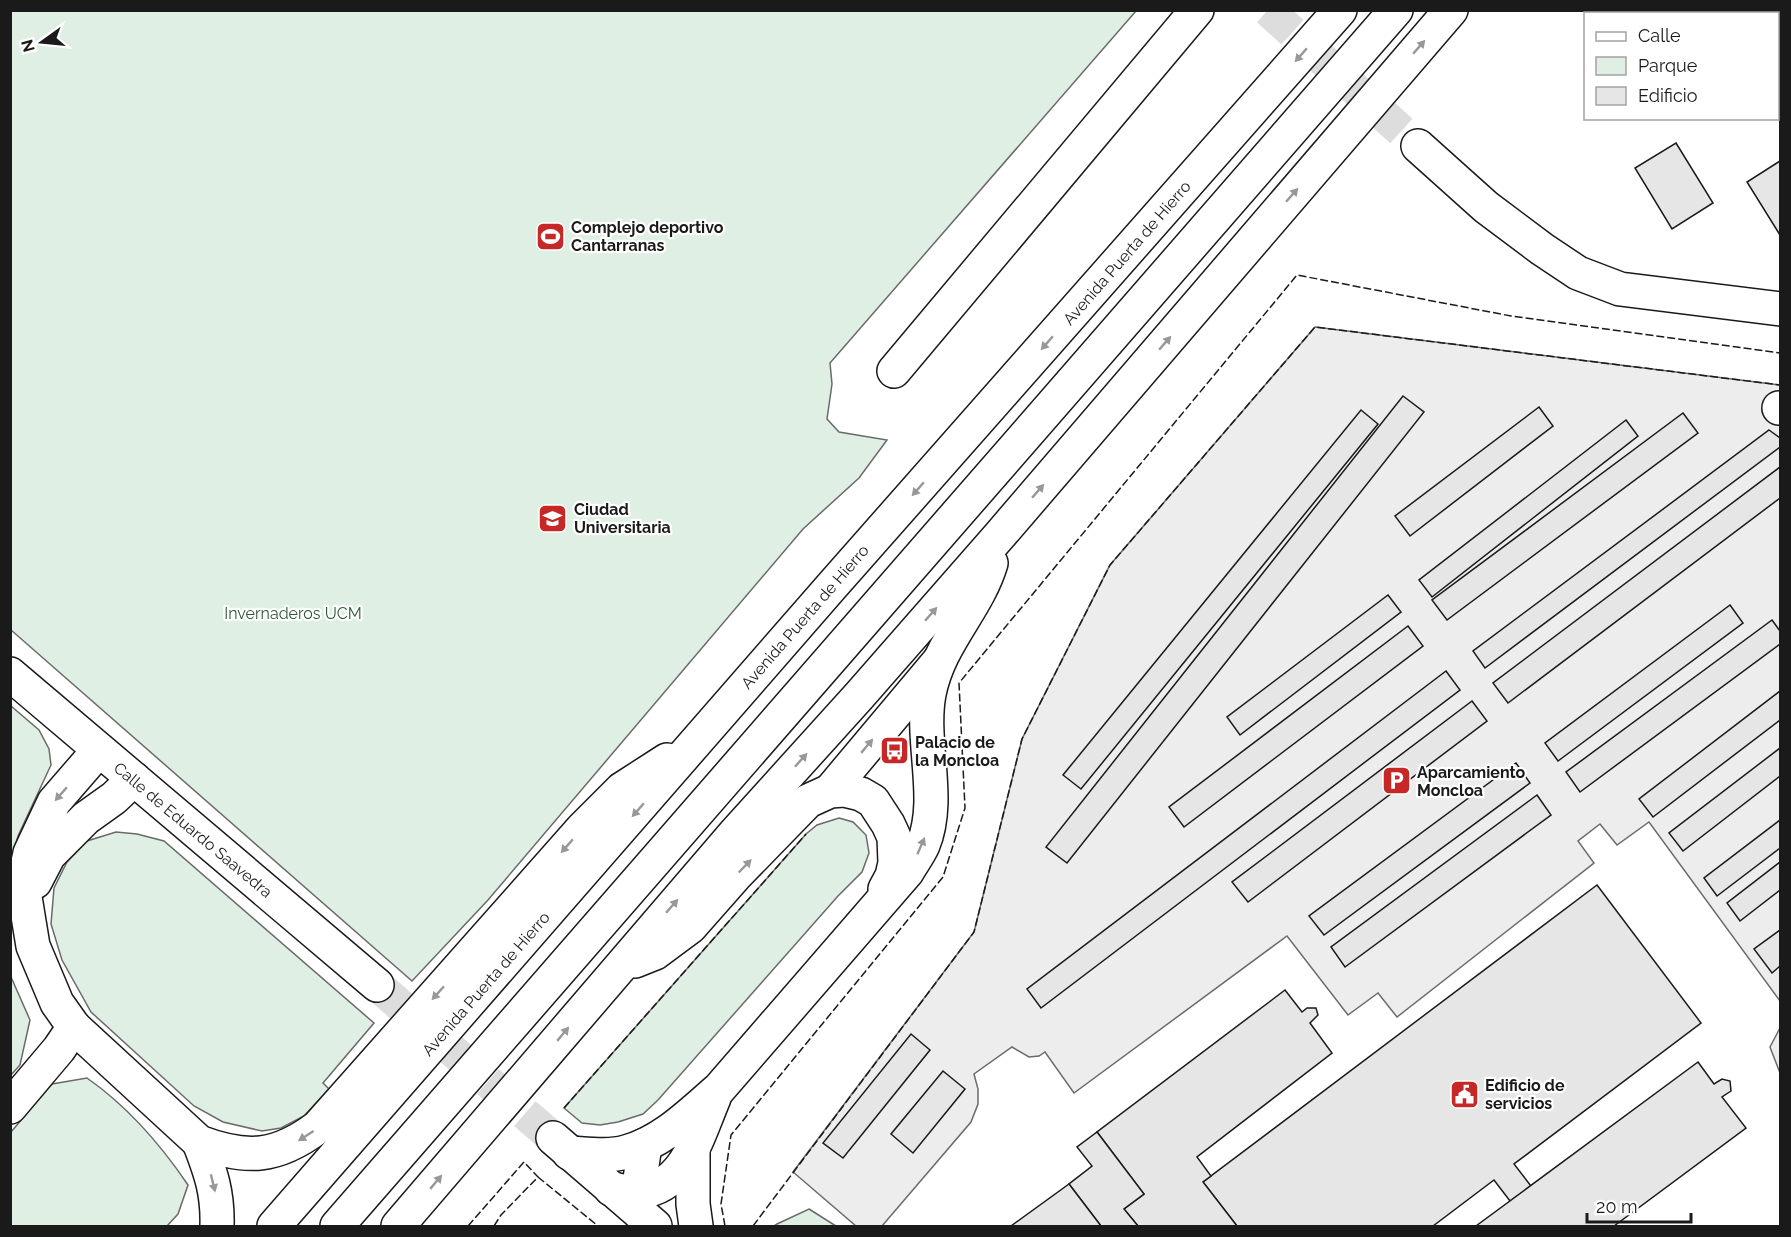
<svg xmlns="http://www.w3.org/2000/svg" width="1791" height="1237" viewBox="0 0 1791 1237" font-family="Raleway,sans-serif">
  <rect width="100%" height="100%" fill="#fff"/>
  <!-- green -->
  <g fill="#e0efe3" stroke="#6a6a6a" stroke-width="1.5">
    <polygon points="11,10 1136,10 1136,11 830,363 832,384 827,419 839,432 887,440 859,478 803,529 488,900 412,981 11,630"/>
    <polygon points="11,706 39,730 49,749 51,765 18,836 11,862"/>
    <polygon points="839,818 853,822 866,835 869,853 862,872 838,896 658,1100 643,1114 618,1122 600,1125 582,1123 564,1108 806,834 817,825"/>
    <polygon points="116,832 137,834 164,841 374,1023 323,1083 329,1089 304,1116 281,1128 262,1131 223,1122 194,1106 91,1012 62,960 51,924 54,888 67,862 87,841"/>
    <polygon points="11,977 30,1020 20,1065 11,1075"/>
    <path d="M87 1078C127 1106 161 1145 188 1185L178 1214 167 1226H11V1132L52 1084Z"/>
    <polygon points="809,1209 836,1226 774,1226 777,1224"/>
  </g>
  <!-- parking -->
  <g fill="#ededed" stroke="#6a6a6a" stroke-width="1.5">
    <polygon points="1315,327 1780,385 1780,1001 1649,822 1617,845 1600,824 1578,841 1594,863 1397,1017 1378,993 1348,1015 1287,936 1074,1093 1045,1052 1039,1056 1029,1057 1012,1047 974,1074 978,1089 978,1104 971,1122 882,1226 856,1226 793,1172 974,932 1022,739 1110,565"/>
    <polygon points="1780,1028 1780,1073 1770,1047"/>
  </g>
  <!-- building -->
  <g fill="#e6e6e6" stroke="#1a1a1a" stroke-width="1.5">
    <polygon points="1676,143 1713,203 1672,229 1635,168"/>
    <polygon points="1780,161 1780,235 1747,182"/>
    <polygon points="1403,396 1424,412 1067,863 1046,847"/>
    <polygon points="1539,407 1553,426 1410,536 1395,516"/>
    <polygon points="1361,410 1378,424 1081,789 1063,775"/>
    <polygon points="1683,413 1698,433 1447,620 1432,600"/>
    <polygon points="1626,420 1638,436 1432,597 1419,580"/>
    <polygon points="1769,430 1780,438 1780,447 1485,668 1473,651"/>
    <polygon points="1780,467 1780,498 1508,703 1493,683"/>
    <polygon points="1388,595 1401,612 1240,735 1227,717"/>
    <polygon points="1730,605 1743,623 1558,761 1545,743"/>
    <polygon points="1772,620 1780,631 1780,644 1580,792 1566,772"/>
    <polygon points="1408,626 1423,646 1184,827 1169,807"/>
    <polygon points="1446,671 1460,690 1041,1008 1027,989"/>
    <polygon points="1780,691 1780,720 1653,817 1639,799"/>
    <polygon points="1472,701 1487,721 1248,902 1232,882"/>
    <polygon points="1780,748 1780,776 1683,851 1669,833"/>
    <polygon points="1516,763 1530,783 1324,935 1309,916"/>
    <polygon points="1537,795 1551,815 1345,967 1331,947"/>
    <polygon points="1780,820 1780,848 1717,896 1704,878"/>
    <polygon points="1780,862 1780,890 1740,921 1727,903"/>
    <polygon points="1597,885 1701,1023 1514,1164 1531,1186 1510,1201 1494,1180 1433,1226 1237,1226 1203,1182"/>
    <polygon points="1780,930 1780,966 1772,973 1754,949"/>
    <polygon points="1285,990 1302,1012 1307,1008 1316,1008 1318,1015 1310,1023 1332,1053 1197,1157 1211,1176 1203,1182 1237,1226 1138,1226 1124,1209 1144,1194 1097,1132"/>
    <polygon points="911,1034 930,1050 843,1158 823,1143"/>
    <polygon points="1698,1062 1714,1084 1722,1079 1730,1081 1731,1091 1722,1097 1746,1128 1614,1226 1476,1226"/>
    <polygon points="943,1071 965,1089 913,1153 891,1134"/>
    <polygon points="1097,1132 1144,1194 1124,1209 1138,1226 1101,1226 1069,1184 1092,1166 1077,1147"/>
    <polygon points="1069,1184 1101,1226 1011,1226"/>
  </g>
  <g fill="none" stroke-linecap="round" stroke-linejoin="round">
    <!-- minor-tunnel -->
    <g stroke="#ddd" stroke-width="33" stroke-dasharray="33 16" stroke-linecap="butt">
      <polyline points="1268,10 1418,146"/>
      <polyline points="377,985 553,1138"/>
    </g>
    <defs>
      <g id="minor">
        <polyline points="1418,146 1486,207 1542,249 1578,273 1620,289 1780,309"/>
        <polyline points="894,371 1197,10"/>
        <polyline points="1779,408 1780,408"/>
        <polyline points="10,674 377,985"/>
        <polyline points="830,791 939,661"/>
        <polyline points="35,882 49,855 86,818 114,798 134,779"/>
        <polyline points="10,1107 59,1049 74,1027 57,1003 33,946 23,885 30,853 54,802 99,750"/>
        <polyline points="553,1138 655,1226"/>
        <polyline points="693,1149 693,1204 696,1226"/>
        <polyline points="639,1212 638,1193 645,1145"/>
        <polyline points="337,1226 1396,10"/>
      </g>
      <g id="highway">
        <polyline points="635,961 655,953 690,927 735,876 808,801 830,791 844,790 861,794 873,801 888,824 894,837 895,863 892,876 885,889"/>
        <path d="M74 1027 199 1142C247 1160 277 1158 318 1127L582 829 622 789 667 760"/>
        <path d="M199 1142C211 1173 218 1193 217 1226"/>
        <path d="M569 1153C588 1154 608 1157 626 1152 663 1142 691 1113 719 1089L907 872C912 863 919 854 923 845 942 799 920 742 929 694 939 642 977 610 991 563"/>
        <path d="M611 1189C620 1190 630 1193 639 1192 686 1187 698 1135 714 1098"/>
        <polyline points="274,1226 831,587 1340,10"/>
        <polyline points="398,1226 736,832 859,696 1000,535 1451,10"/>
      </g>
    </defs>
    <!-- minor casing -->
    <use href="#minor" stroke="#1a1a1a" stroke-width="36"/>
    <!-- highway casing -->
    <use href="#highway" stroke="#1a1a1a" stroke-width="36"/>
    <!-- minor -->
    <use href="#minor" stroke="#fff" stroke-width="33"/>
    <!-- highway -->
    <use href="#highway" stroke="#fff" stroke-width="33"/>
    <!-- fence -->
    <g stroke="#1a1a1a" stroke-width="1.5" stroke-dasharray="8 3" stroke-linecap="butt">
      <polyline points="564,1108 806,834"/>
      <polyline points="468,1226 524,1162 538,1177"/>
      <polyline points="494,1226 501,1215 538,1177 598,1226"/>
      <polyline points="725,1226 721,1204 731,1135 943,877 965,808 959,683 1297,275 1511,316 1780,353"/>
      <polyline points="753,1226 974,932 1022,739 1110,565 1315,327 1780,385"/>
    </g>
  </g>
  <!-- one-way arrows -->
  <defs><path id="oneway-solid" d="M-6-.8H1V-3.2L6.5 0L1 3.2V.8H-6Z" transform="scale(1.5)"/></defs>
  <g fill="#989898">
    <use href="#oneway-solid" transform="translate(1419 47) rotate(-49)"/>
    <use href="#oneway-solid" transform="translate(1301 55) rotate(131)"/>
    <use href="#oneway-solid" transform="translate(1292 195) rotate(-49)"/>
    <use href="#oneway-solid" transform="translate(1047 343) rotate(131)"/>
    <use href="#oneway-solid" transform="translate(1165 343) rotate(-49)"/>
    <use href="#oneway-solid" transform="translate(918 489) rotate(131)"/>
    <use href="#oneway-solid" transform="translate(1038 491) rotate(-49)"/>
    <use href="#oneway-solid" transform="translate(931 614) rotate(-49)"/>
    <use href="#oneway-solid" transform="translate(867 746) rotate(-50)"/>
    <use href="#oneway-solid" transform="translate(801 760) rotate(-48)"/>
    <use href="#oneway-solid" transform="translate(61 794) rotate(131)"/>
    <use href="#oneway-solid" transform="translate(638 810) rotate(131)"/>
    <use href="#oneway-solid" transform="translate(567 846) rotate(131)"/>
    <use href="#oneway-solid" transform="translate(921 846) rotate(-66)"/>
    <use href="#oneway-solid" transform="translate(745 866) rotate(-46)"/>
    <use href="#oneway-solid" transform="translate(672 906) rotate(-49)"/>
    <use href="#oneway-solid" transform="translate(438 993) rotate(132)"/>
    <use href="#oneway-solid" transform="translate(563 1034) rotate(-50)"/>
    <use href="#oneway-solid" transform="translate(306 1136) rotate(147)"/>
    <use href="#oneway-solid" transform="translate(436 1182) rotate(-50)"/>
    <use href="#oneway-solid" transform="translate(213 1183) rotate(76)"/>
  </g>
  <!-- icons -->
  <defs>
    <symbol id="stadium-square" viewBox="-11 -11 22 22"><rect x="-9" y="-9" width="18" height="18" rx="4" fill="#c62828" stroke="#fff"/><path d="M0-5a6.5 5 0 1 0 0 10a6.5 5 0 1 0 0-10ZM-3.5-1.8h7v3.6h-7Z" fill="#fff"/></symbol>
    <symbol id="university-square" viewBox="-11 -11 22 22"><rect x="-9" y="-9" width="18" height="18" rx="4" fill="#c62828" stroke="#fff"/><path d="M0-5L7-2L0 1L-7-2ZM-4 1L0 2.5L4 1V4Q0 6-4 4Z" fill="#fff"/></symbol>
    <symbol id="bus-square" viewBox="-11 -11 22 22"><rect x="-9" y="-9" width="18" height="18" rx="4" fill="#c62828" stroke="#fff"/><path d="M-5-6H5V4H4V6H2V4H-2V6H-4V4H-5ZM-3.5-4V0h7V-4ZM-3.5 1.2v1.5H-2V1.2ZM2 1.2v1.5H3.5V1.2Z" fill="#fff"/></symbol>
    <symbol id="parking-square" viewBox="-11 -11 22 22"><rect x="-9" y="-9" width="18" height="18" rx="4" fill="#c62828" stroke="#fff"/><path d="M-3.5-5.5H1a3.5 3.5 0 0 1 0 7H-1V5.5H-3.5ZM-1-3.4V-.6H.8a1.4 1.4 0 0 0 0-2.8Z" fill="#fff"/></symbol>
    <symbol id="civic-square" viewBox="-11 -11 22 22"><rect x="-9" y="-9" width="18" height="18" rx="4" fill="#c62828" stroke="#fff"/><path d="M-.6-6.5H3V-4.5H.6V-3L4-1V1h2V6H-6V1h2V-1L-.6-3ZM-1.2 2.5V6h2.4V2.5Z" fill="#fff"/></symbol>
  </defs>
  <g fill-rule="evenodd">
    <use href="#stadium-square" x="534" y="220" width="33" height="33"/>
    <use href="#university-square" x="536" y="502" width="33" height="33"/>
    <use href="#bus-square" x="878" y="734" width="33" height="33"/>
    <use href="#parking-square" x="1380" y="764" width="33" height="33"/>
    <use href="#civic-square" x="1448" y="1078" width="33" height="33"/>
  </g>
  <g text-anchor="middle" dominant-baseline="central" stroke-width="4.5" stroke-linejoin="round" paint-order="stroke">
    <!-- poi labels -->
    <g font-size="16" font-weight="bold" fill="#1a1a1a" stroke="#fff" text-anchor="start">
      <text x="571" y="227">Complejo deportivo<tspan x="571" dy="18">Cantarranas</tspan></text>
      <text x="574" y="509">Ciudad<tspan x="574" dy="18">Universitaria</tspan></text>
      <text x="915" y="742">Palacio de<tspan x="915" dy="18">la Moncloa</tspan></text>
      <text x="1417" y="772">Aparcamiento<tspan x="1417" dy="18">Moncloa</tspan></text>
      <text x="1485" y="1085">Edificio de<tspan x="1485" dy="18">servicios</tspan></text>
    </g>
    <!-- street labels -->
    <g font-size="16" fill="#1a1a1a" stroke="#fff">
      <text transform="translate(1127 253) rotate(-49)">Avenida Puerta de Hierro</text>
      <text transform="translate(805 617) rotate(-49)">Avenida Puerta de Hierro</text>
      <text transform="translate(193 830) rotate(40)">Calle de Eduardo Saavedra</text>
      <text transform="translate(486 984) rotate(-49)">Avenida Puerta de Hierro</text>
    </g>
    <!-- park labels -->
    <g font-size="16" fill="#2b5a34" stroke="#fff">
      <text x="293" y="613">Invernaderos UCM</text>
    </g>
  </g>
  <!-- border -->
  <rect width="1791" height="1237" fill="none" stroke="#1a1a1a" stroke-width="24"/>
  <!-- legend -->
  <rect x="1584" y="12" width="195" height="108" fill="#ffffff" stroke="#a3a3a3" stroke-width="1.5"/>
  <rect x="1596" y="32" width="30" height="9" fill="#ffffff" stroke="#a3a3a3" stroke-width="1.5"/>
  <text x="1638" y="42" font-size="18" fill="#1a1a1a">Calle</text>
  <rect x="1596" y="57" width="30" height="18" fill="#e0efe3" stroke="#a3a3a3" stroke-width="1.5"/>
  <text x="1638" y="72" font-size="18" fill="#1a1a1a">Parque</text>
  <rect x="1596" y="87" width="30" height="18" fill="#e6e6e6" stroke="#a3a3a3" stroke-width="1.5"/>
  <text x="1638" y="102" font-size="18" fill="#1a1a1a">Edificio</text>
  <!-- north arrow -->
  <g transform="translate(42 42) rotate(255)" stroke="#ffffff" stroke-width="4.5" paint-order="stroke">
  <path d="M0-4.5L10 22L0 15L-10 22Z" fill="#1a1a1a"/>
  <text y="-9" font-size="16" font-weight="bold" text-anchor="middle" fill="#1a1a1a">N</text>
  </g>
  <!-- scale -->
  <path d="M1587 1213v9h104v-9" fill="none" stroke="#1a1a1a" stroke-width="3"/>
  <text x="1596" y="1213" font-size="18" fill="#1a1a1a" stroke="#ffffff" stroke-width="4.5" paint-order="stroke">20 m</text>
</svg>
